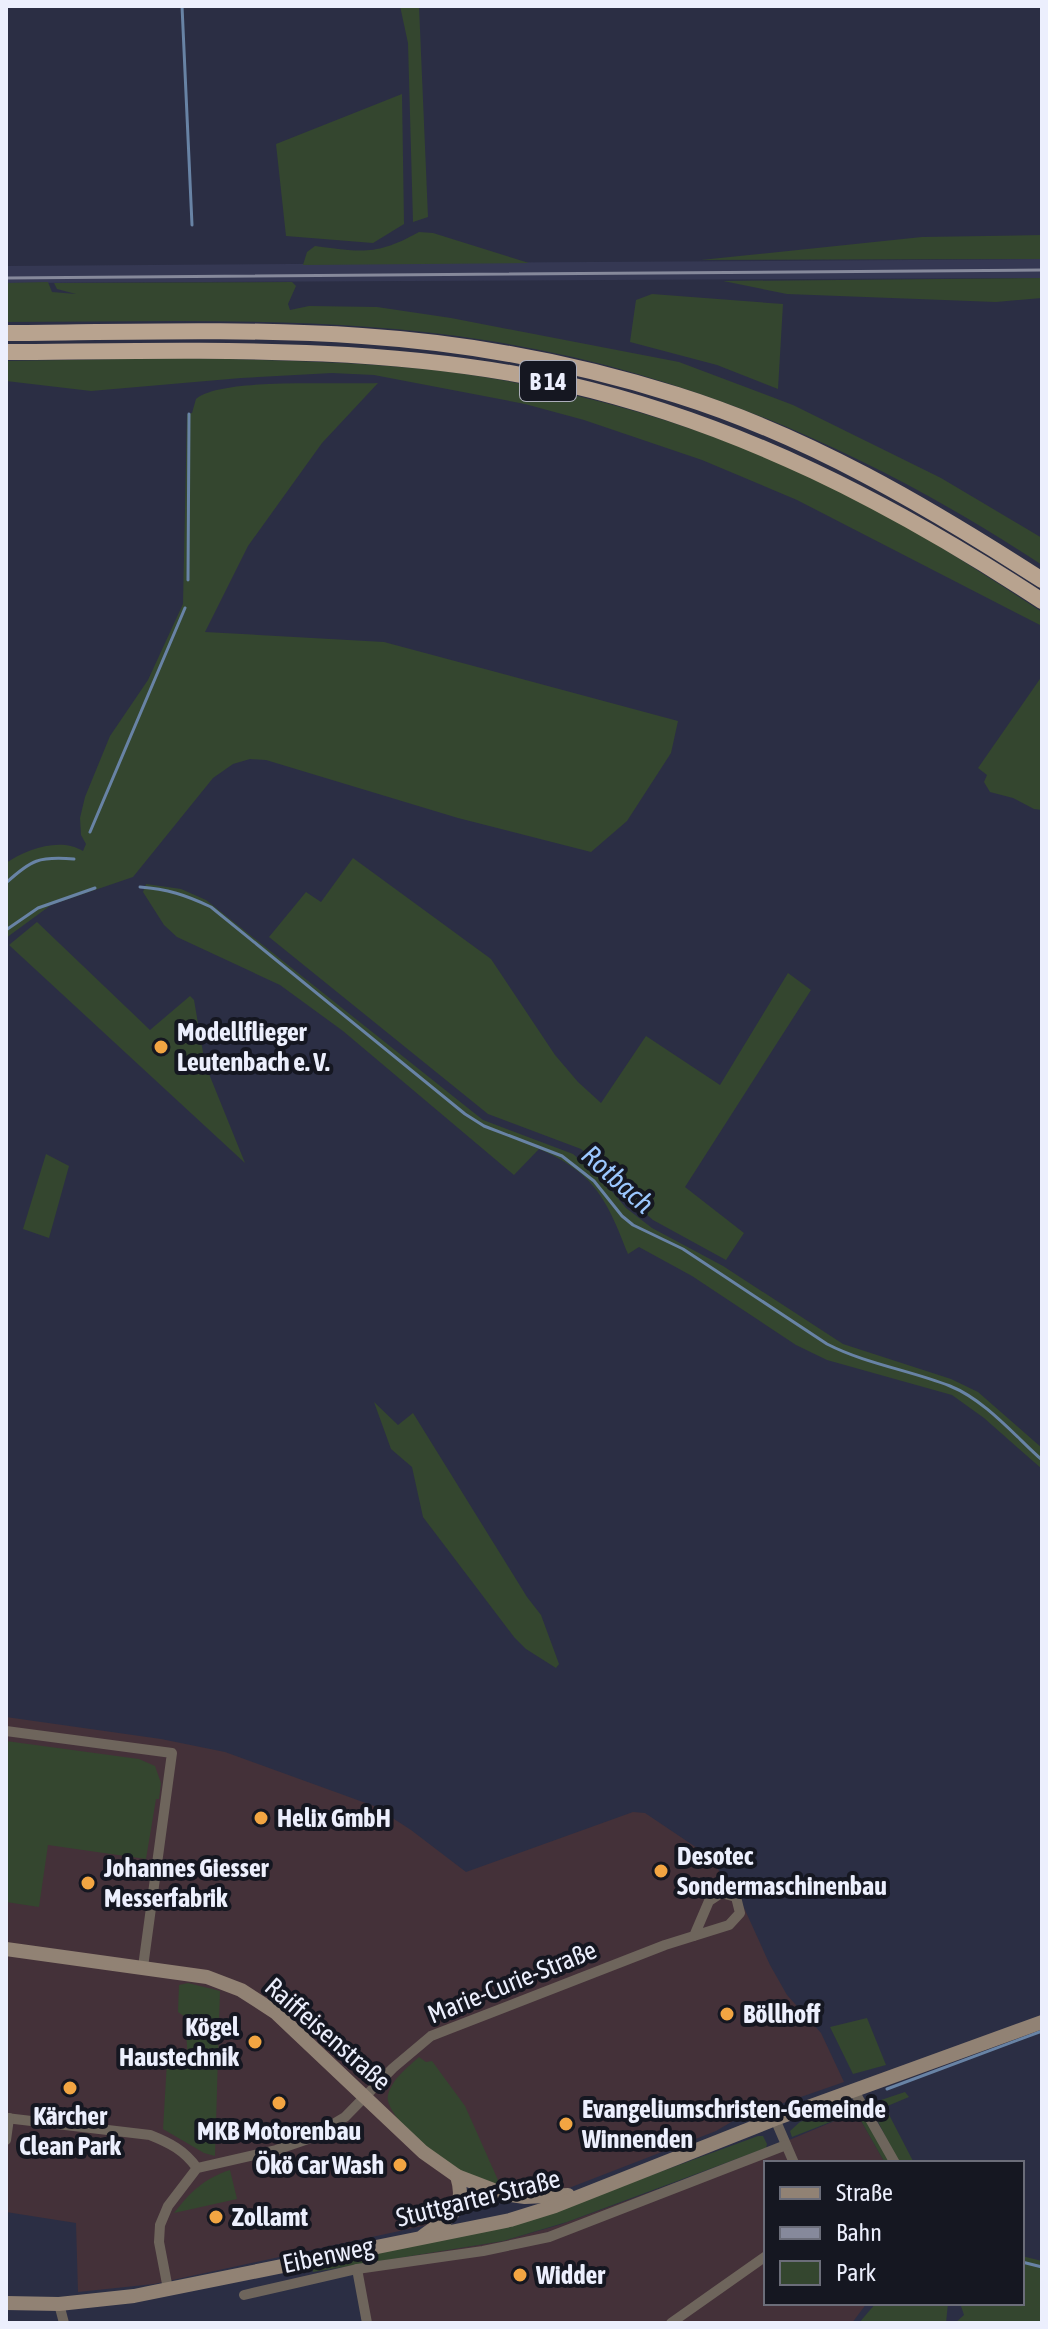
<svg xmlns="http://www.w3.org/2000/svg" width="1048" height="2329" viewBox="0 0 1048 2329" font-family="'Asap Condensed',sans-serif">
  <rect width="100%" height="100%" fill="#2b2e44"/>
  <!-- built -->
  <polygon fill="#353853" points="1042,259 1042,278 6,283 6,266"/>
  <!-- industrial -->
  <g fill="#443139">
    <polygon points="6,1717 161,1739 225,1752 374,1806 411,1830 466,1872 633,1812 645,1813 703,1852 718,1869 740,1899 770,1965 787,1995 821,2033 844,2082 772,2107 755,2108 716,2131 569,2188 517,2191 461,2174 455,2205 432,2224 154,2284 78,2292 76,2223 6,2212"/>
    <polygon points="856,2112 885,2163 766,2163 766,2303 867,2303 852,2323 370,2323 360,2264 503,2241 559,2225 763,2151"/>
  </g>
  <!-- green -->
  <g fill="#34462f">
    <polygon points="400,6 419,6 428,217 413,222 408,43"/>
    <polygon points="402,94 404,224 373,243 286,236 276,144"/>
    <path d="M419 232 433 233 529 263 303 265 307 252 315 246C362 252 376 256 419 232Z"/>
    <polygon points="1042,235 1042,259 701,260 922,237"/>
    <polygon points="1042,278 1042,298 996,302 787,294 723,281"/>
    <path d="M48 282 52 292 76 294 57 289 54 283 292 282 296 286 288 304 290 310 309 306 377 307 451 318 679 362 793 405 941 478 1042 538V565C872 453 686 371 484 340 326 315 165 322 6 322V283Z"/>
    <polygon points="652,294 783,304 778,389 717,365 630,342 636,300"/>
    <path d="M182 358C269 360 356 361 442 371 575 388 708 427 829 485 903 521 973 567 1042 612V626L797 500 702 460 584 420 525 404 374 375 332 373 241 378 91 391 6 381V361Z"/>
    <path d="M378 383 322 443 248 546 205 632 384 642 678 721 671 753 627 821 591 852 458 818 266 760 250 759 233 764 213 778 133 877 51 905 6 938V863C27 849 60 837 83 851L86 844 81 835 80 818 85 797 110 736 148 680 183 604 187 414 192 413 196 399C221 377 339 385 378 383Z"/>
    <polygon points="1042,676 1042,810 1034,809 1013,798 990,792 984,782 987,775 978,768"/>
    <polygon points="353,858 491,959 555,1055 578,1082 601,1103 646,1036 720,1085 788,973 811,990 685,1187 744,1233 726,1260 653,1220 631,1201 606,1170 581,1149 488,1114 269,937 306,892 321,902"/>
    <path d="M146 884 181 889 206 900 483 1120 573 1154 600 1177 626 1208 652 1228 723 1266 843 1344 951 1379 978 1392 1042 1448V1469L984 1418 952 1395 827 1360 796 1345 692 1276 639 1247 628 1254C607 1200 595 1173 539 1149L514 1175 343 1031 280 985 177 937 164 925 143 892Z"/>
    <polygon points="37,922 150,1030 190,996 194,1000 205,1064 245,1163 9,945"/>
    <polygon points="46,1154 69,1166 49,1238 23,1229"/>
    <polygon points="374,1402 398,1425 413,1413 527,1597 541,1615 559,1664 556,1668 526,1649 514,1637 423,1517 412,1467 391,1449"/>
    <polygon points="6,1741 139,1759 155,1766 161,1783 159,1799 156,1799 146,1859 48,1845 39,1907 6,1902"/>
    <polygon points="188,1983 220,1991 215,2156 204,2153 163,2129 167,2062 188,2061 185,2017 178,2012 179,1985"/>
    <polygon points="867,2018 886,2065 853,2074 830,2027"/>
    <path d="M419 2057 426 2062 432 2061 465 2106 502 2189C484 2181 462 2174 445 2163 431 2154 383 2112 388 2095 392 2079 408 2067 419 2057Z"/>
    <polygon points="905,2092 909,2097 885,2107 914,2163 898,2163 873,2111 875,2102"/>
    <polygon points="857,2102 891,2163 885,2163 856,2112 792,2137 790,2131 800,2122"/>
    <polygon points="758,2136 763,2136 767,2144 766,2148 567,2222 503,2241 313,2272 312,2266 548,2213"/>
    <path d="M230 2170 237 2199 174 2213C190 2192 205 2178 230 2170Z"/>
    <polygon points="1022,2256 1042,2261 1042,2323 955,2323 964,2315 960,2303 1022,2303"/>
    <polygon points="876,2303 948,2303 946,2323 859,2323"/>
  </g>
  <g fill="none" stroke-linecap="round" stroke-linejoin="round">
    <!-- stream -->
    <g stroke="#6883a5" stroke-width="3">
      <polyline points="182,6 192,225"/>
      <polyline points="188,580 189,414"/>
      <polyline points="90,832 185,608"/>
      <path d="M6 883C31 860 39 856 74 859"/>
      <path d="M140 887C167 889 186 895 211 907L465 1114 484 1126 562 1156 594 1181 622 1216 633 1225 683 1249 827 1344C866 1364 909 1370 950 1386 985 1400 1015 1436 1042 1460"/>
      <polyline points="6,930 38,908 95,888"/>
      <polyline points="887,2089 1042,2031"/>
      <polyline points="1022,2262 1042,2267"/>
    </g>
    <!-- minor -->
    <g stroke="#6e655c" stroke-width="10">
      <polyline points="6,1731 172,1753 143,1967"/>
      <polyline points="853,2089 895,2163"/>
      <path d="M6 2118 150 2135C170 2143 184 2150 197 2168"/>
      <polyline points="775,2119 794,2163"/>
      <polyline points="6,2140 9,2118"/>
      <polyline points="357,2269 367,2323"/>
      <polyline points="168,2289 159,2242 160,2225 168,2206 197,2168 276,2150 308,2139 345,2117 393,2068 431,2036 665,1945 729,1925 740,1913 736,1897 721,1893 709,1901 694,1936"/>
      <polyline points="244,2295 357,2269 483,2251 549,2237 786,2145"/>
      <polyline points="59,2304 64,2323"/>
      <polyline points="671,2323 766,2256"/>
    </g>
    <!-- secondary -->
    <g stroke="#918274" stroke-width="14">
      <polyline points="6,1949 207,1977 241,1990 275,2012 423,2152 457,2176 504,2194 525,2197 568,2195"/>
      <path d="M423 2236C448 2217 468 2212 457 2176"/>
      <polyline points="6,2303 59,2304 134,2296 510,2220 555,2206 775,2119 1042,2022"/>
    </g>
    <!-- trunk -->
    <g stroke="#b8a38f" stroke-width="16">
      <path d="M6 333C125 332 244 328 362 336 468 343 575 363 677 395 808 436 927 506 1042 580"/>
      <path d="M6 352C193 351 383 343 566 384 740 424 894 504 1042 601"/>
    </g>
    <!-- rail -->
    <polyline stroke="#86899b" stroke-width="3" points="6,278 1042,270"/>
  </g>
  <!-- markers -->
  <g fill="#f2a542" stroke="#151721" stroke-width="3">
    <circle cx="161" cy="1047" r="8"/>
    <circle cx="261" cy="1818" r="8"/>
    <circle cx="661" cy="1871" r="8"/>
    <circle cx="88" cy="1883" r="8"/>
    <circle cx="727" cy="2014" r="8"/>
    <circle cx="255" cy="2042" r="8"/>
    <circle cx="70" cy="2088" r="8"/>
    <circle cx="279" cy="2103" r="8"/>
    <circle cx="566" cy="2124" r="8"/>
    <circle cx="400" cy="2165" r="8"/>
    <circle cx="216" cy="2217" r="8"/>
    <circle cx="520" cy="2275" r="8"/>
  </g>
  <g text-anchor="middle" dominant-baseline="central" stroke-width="8" stroke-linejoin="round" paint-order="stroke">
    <!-- shield labels -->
    <rect fill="#151721" stroke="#acaebb" stroke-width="2" x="520" y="361" width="56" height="40" rx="6"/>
    <g font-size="24" font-weight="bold" fill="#eceffd">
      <text x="548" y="381">B 14</text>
    </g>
    <!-- poi labels -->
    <g font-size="26" font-weight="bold" fill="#eceffd" stroke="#151721" text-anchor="start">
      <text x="177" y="1032">Modellflieger<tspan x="177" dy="30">Leutenbach e. V.</tspan></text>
      <text x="277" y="1818">Helix GmbH</text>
      <text x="677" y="1856">Desotec<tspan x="677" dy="30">Sondermaschinenbau</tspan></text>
      <text x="104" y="1868">Johannes Giesser<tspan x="104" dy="30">Messerfabrik</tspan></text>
      <text x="743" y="2014">Böllhoff</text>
      <text x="239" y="2027" text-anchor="end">Kögel<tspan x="239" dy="30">Haustechnik</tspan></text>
      <text x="582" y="2109">Evangeliumschristen-Gemeinde<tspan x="582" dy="30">Winnenden</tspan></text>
      <text x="70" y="2116" text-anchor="middle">Kärcher<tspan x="70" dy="30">Clean Park</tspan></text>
      <text x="279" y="2131" text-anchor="middle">MKB Motorenbau</text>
      <text x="384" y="2165" text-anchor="end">Ökö Car Wash</text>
      <text x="232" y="2217">Zollamt</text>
      <text x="536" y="2275">Widder</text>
    </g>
    <!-- street labels -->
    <g font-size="26" fill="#eceffd" stroke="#151721">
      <text transform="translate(512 1982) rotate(-22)">Marie-Curie-Straße</text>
      <text transform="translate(328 2034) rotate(41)">Raiffeisenstraße</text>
      <text transform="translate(478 2198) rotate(-14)">Stuttgarter Straße</text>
      <text transform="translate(328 2255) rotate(-12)">Eibenweg</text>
    </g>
    <!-- water labels -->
    <g font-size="28" font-style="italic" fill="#9bc7fe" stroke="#151721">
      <text transform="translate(618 1179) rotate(42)">Rotbach</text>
    </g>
  </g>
  <!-- border -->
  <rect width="1048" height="2329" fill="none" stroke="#eceffd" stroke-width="16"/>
  <!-- legend -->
  <rect x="764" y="2161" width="260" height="144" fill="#151721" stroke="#6b6d79" stroke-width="2"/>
  <rect x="780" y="2187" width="40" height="12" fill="#918274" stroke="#6b6d79" stroke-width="2"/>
  <text x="836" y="2201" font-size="24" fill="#eceffd">Straße</text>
  <rect x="780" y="2227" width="40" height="12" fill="#86899b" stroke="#6b6d79" stroke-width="2"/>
  <text x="836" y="2241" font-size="24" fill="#eceffd">Bahn</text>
  <rect x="780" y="2261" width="40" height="24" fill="#34462f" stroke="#6b6d79" stroke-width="2"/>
  <text x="836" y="2281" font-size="24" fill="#eceffd">Park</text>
</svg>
